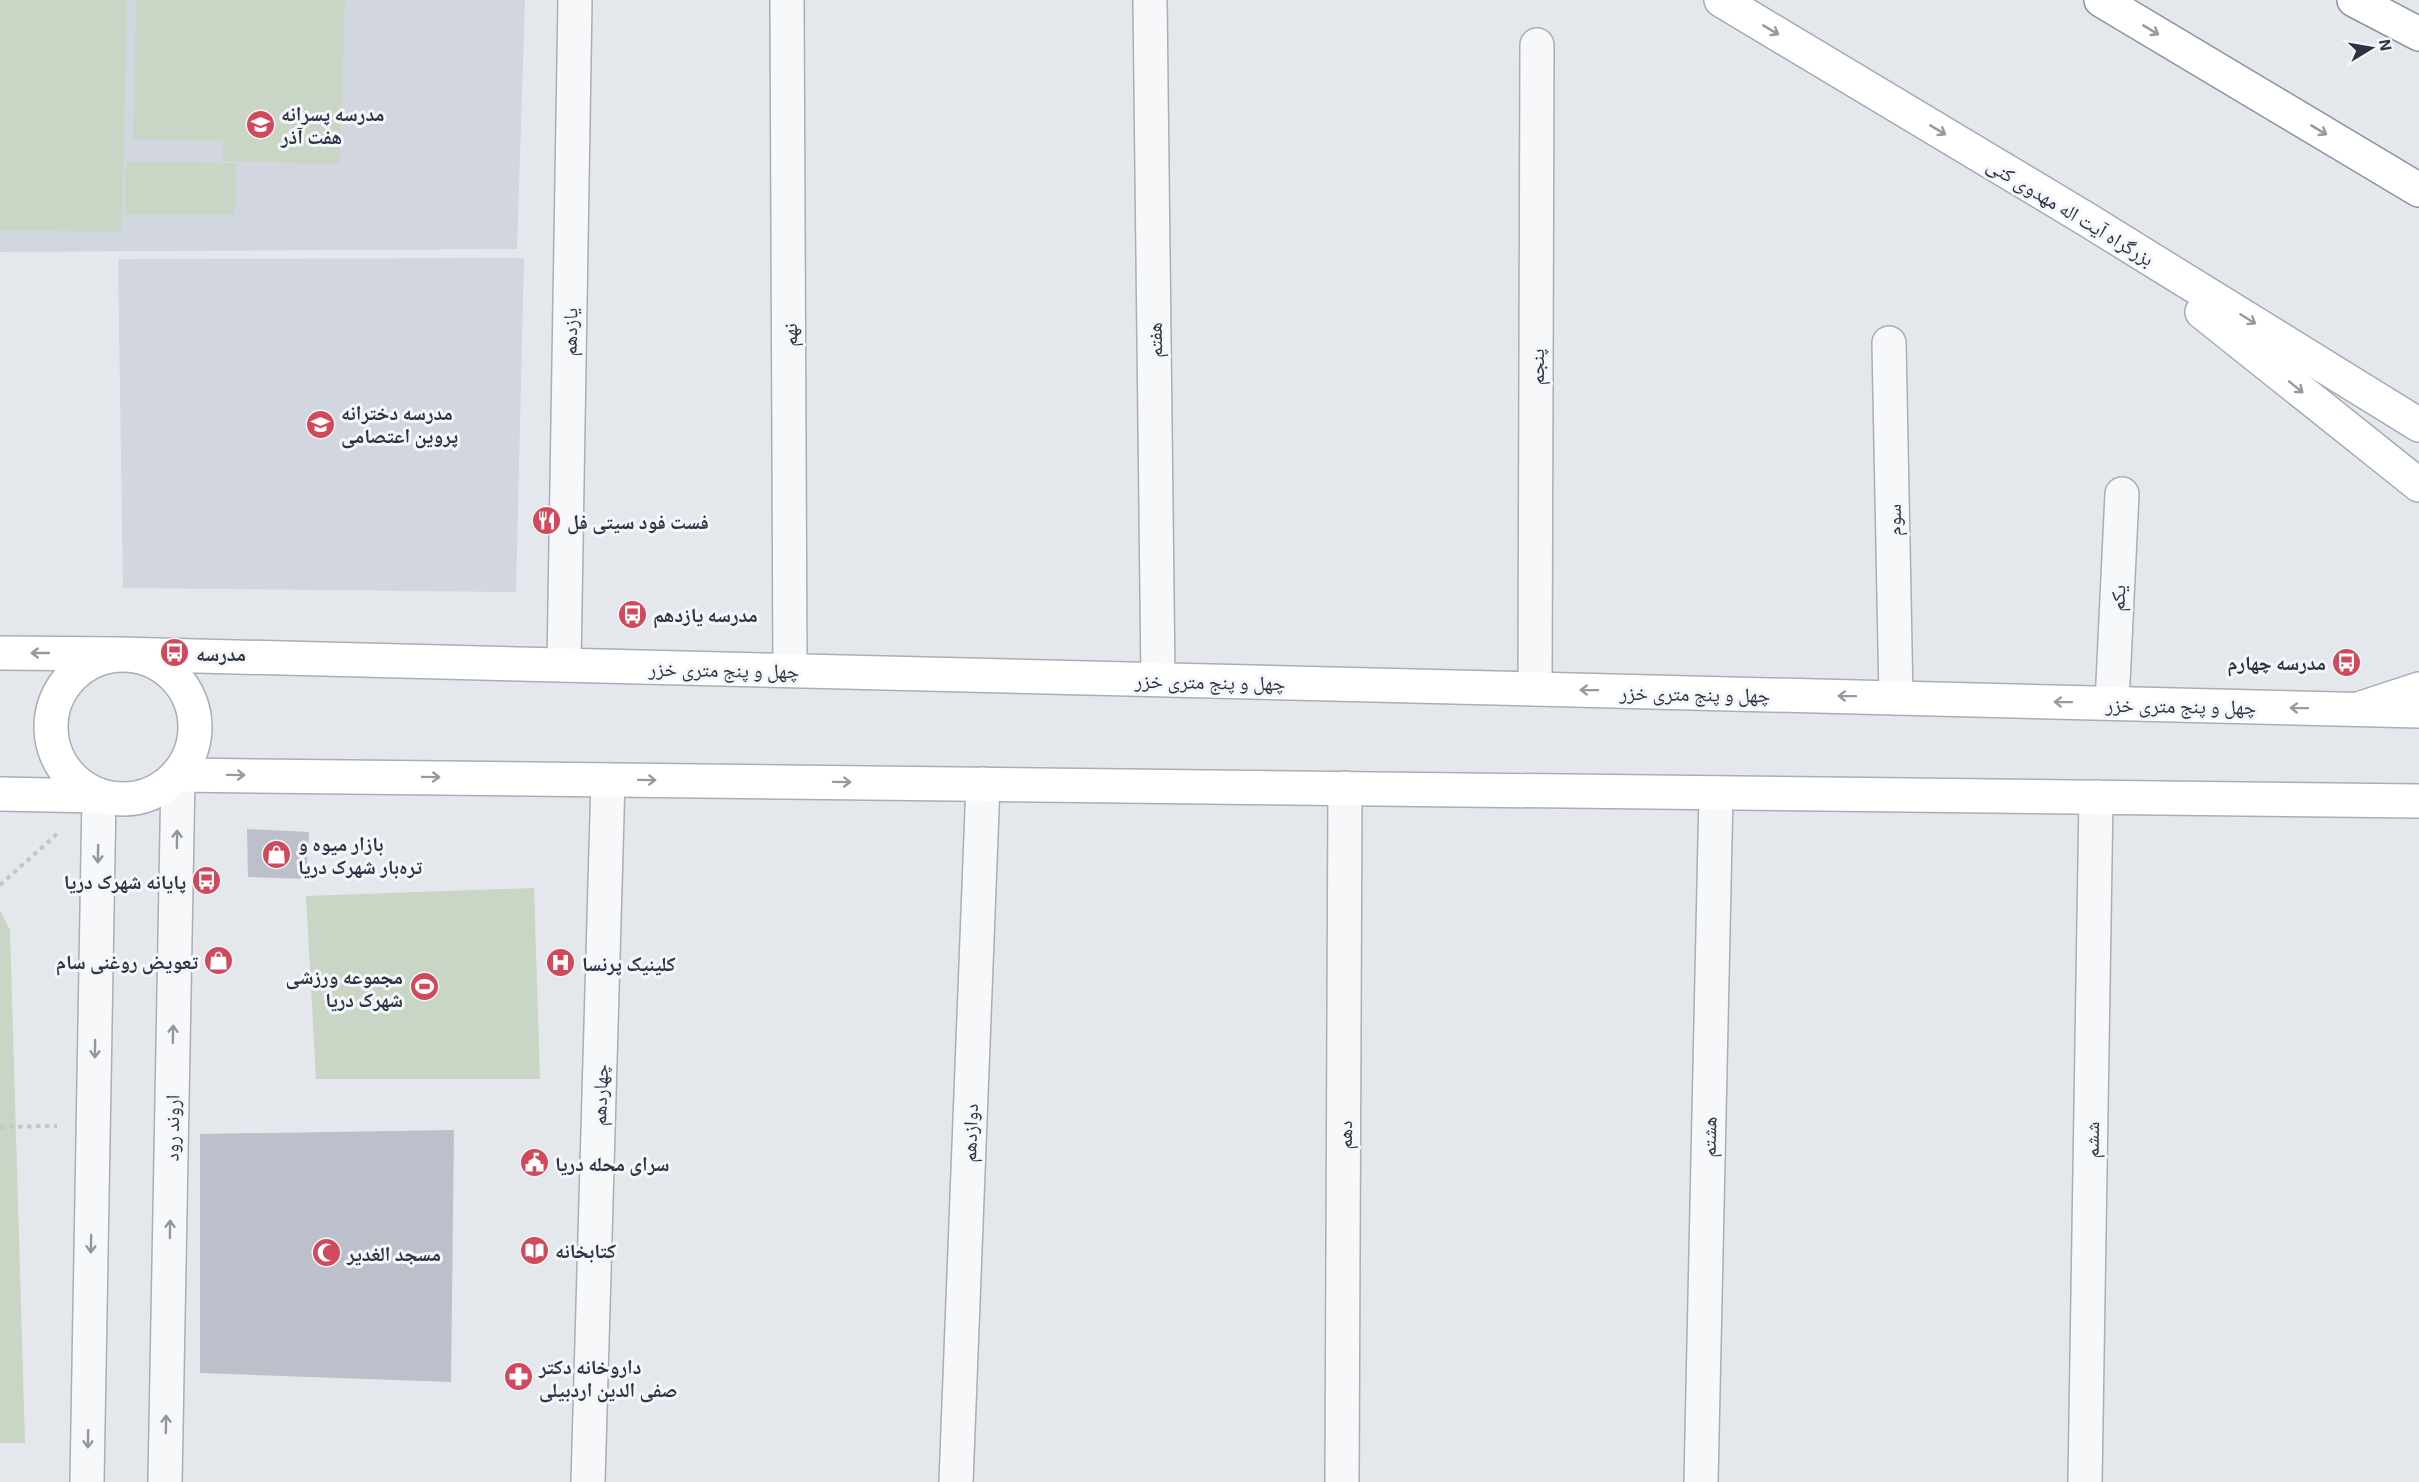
<svg xmlns="http://www.w3.org/2000/svg" width="2419" height="1482" viewBox="0 0 2419 1482" font-family="'Exo 2','Noto Naskh Arabic',sans-serif">
  <rect width="100%" height="100%" fill="#e4e7ec"/>
  <!-- built -->
  <g fill="#d2d6de">
    <polygon points="0,0 525,0 517,249 0,252"/>
    <polygon points="524,258 516,592 123,588 118,259"/>
  </g>
  <!-- green -->
  <g fill="#c9d6c5">
    <polygon points="0,0 127,0 122,232 0,230"/>
    <polygon points="136,0 345,0 340,164 223,161 223,141 133,139"/>
    <polygon points="126,162 236,163 235,215 125,214"/>
    <polygon points="534,888 540,1079 316,1079 306,896"/>
    <polygon points="0,910 10,930 25,1443 0,1443"/>
  </g>
  <!-- building -->
  <g fill="#bbc0ca">
    <polygon points="247,829 309,832 306,879 248,877"/>
    <polygon points="454,1130 451,1382 200,1373 200,1134"/>
  </g>
  <g fill="none" stroke-linecap="round" stroke-linejoin="round">
    <defs>
      <g id="minor">
        <polyline points="787,0 790,670"/>
        <polyline points="1150,0 1158,679"/>
        <polyline points="1889,343 1896,698"/>
        <polyline points="564,665 575,0"/>
        <polyline points="1535,689 1537,45"/>
        <polyline points="2112,703 2122,494"/>
        <polyline points="588,1482 608,780"/>
        <polyline points="956,1482 983,784"/>
        <polyline points="1342,1482 1345,788"/>
        <polyline points="1701,1482 1716,793"/>
        <polyline points="2085,1482 2096,797"/>
      </g>
      <g id="tertiary">
        <polyline points="87,1482 99,796"/>
        <polyline points="165,1482 178,775"/>
      </g>
      <g id="secondary">
        <polyline points="0,653 119,654 2419,711"/>
        <circle cx="123" cy="727" r="72"/>
        <polyline points="178,775 2419,801"/>
        <polyline points="0,794 99,796"/>
      </g>
      <g id="primary">
        <polyline points="1721,0 2086,219 2419,425"/>
        <polyline points="2202,312 2419,485"/>
        <polyline points="2358,709 2419,689"/>
      </g>
      <g id="trunk">
        <polyline points="2101,0 2419,190"/>
        <polyline points="2354,0 2419,34"/>
      </g>
    </defs>
    <!-- minor casing -->
    <use href="#minor" stroke="#a9aeb7" stroke-width="36"/>
    <!-- tertiary casing -->
    <use href="#tertiary" stroke="#a9aeb7" stroke-width="36"/>
    <!-- secondary casing -->
    <use href="#secondary" stroke="#a9aeb7" stroke-width="36"/>
    <!-- primary casing -->
    <use href="#primary" stroke="#a3abb8" stroke-width="36"/>
    <!-- trunk casing -->
    <use href="#trunk" stroke="#8b94a3" stroke-width="36"/>
    <!-- path -->
    <g stroke="#c2c5cb" stroke-width="4" stroke-dasharray="4.5 4.5" stroke-linecap="butt">
      <polyline points="0,885 58,833"/>
      <polyline points="0,1127 57,1126"/>
    </g>
    <!-- minor -->
    <use href="#minor" stroke="#f7f8fa" stroke-width="33"/>
    <!-- tertiary -->
    <use href="#tertiary" stroke="#f7f8fa" stroke-width="33"/>
    <!-- secondary -->
    <use href="#secondary" stroke="#fff" stroke-width="33"/>
    <!-- primary -->
    <use href="#primary" stroke="#fff" stroke-width="33"/>
    <!-- trunk -->
    <use href="#trunk" stroke="#fff" stroke-width="33"/>
  </g>
  <!-- one-way arrows -->
  <defs><path id="oneway-shaft" d="M-6 0H5M1.5-3L5.5 0L1.5 3" fill="none" stroke-width="1.6" stroke-linecap="round" stroke-linejoin="round" transform="scale(1.5)"/></defs>
  <g stroke="#959aa2">
    <use href="#oneway-shaft" transform="translate(1771 30) rotate(31)"/>
    <use href="#oneway-shaft" transform="translate(2151 30) rotate(31)"/>
    <use href="#oneway-shaft" transform="translate(1938 130) rotate(31)"/>
    <use href="#oneway-shaft" transform="translate(2319 130) rotate(31)"/>
    <use href="#oneway-shaft" transform="translate(2248 319) rotate(32)"/>
    <use href="#oneway-shaft" transform="translate(2296 387) rotate(39)"/>
    <use href="#oneway-shaft" transform="translate(40 653) rotate(-180)"/>
    <use href="#oneway-shaft" transform="translate(1589 690) rotate(-179)"/>
    <use href="#oneway-shaft" transform="translate(1847 696) rotate(-179)"/>
    <use href="#oneway-shaft" transform="translate(2063 702) rotate(-179)"/>
    <use href="#oneway-shaft" transform="translate(2299 708) rotate(-179)"/>
    <use href="#oneway-shaft" transform="translate(236 775) rotate(1)"/>
    <use href="#oneway-shaft" transform="translate(431 777) rotate(1)"/>
    <use href="#oneway-shaft" transform="translate(647 780) rotate(1)"/>
    <use href="#oneway-shaft" transform="translate(842 782) rotate(1)"/>
  </g>
  <g stroke="#9196a0">
    <use href="#oneway-shaft" transform="translate(177 839) rotate(-89)"/>
    <use href="#oneway-shaft" transform="translate(98 854) rotate(91)"/>
    <use href="#oneway-shaft" transform="translate(173 1034) rotate(-89)"/>
    <use href="#oneway-shaft" transform="translate(95 1049) rotate(91)"/>
    <use href="#oneway-shaft" transform="translate(170 1229) rotate(-89)"/>
    <use href="#oneway-shaft" transform="translate(91 1244) rotate(91)"/>
    <use href="#oneway-shaft" transform="translate(166 1424) rotate(-89)"/>
    <use href="#oneway-shaft" transform="translate(88 1439) rotate(91)"/>
  </g>
  <!-- icons -->
  <defs>
    <symbol id="school-disc" viewBox="-11 -11 22 22"><circle r="9.5" fill="#d1495b" stroke="#f4f6f9"/><path d="M0-5L7-2L0 1L-7-2ZM-4 1L0 2.5L4 1V4Q0 6-4 4Z" fill="#fff"/></symbol>
    <symbol id="restaurant-disc" viewBox="-11 -11 22 22"><circle r="9.5" fill="#d1495b" stroke="#f4f6f9"/><path d="M-5-6h1v4h1v-4h1v4h1v-4h1v5L-1.5 .5V6h-2V.5L-5-1ZM5-6V6H3V1.5H1.5Q1.5-4 5-6Z" fill="#fff"/></symbol>
    <symbol id="bus-disc" viewBox="-11 -11 22 22"><circle r="9.5" fill="#d1495b" stroke="#f4f6f9"/><path d="M-5-6H5V4H4V6H2V4H-2V6H-4V4H-5ZM-3.5-4V0h7V-4ZM-3.5 1.2v1.5H-2V1.2ZM2 1.2v1.5H3.5V1.2Z" fill="#fff"/></symbol>
    <symbol id="shop-disc" viewBox="-11 -11 22 22"><circle r="9.5" fill="#d1495b" stroke="#f4f6f9"/><path d="M-5-2.5h2.3a2.7 3.5 0 0 1 5.4 0H5L5.5 6h-11ZM-1.5-2.5h3a1.5 2.3 0 0 0-3 0Z" fill="#fff"/></symbol>
    <symbol id="hospital-disc" viewBox="-11 -11 22 22"><circle r="9.5" fill="#d1495b" stroke="#f4f6f9"/><path d="M-5-5h3v3.5h4V-5h3V5h-3V1.5h-4V5h-3Z" fill="#fff"/></symbol>
    <symbol id="stadium-disc" viewBox="-11 -11 22 22"><circle r="9.5" fill="#d1495b" stroke="#f4f6f9"/><path d="M0-5a6.5 5 0 1 0 0 10a6.5 5 0 1 0 0-10ZM-3.5-1.8h7v3.6h-7Z" fill="#fff"/></symbol>
    <symbol id="civic-disc" viewBox="-11 -11 22 22"><circle r="9.5" fill="#d1495b" stroke="#f4f6f9"/><path d="M-.6-6.5H3V-4.5H.6V-3L4-1V1h2V6H-6V1h2V-1L-.6-3ZM-1.2 2.5V6h2.4V2.5Z" fill="#fff"/></symbol>
    <symbol id="library-disc" viewBox="-11 -11 22 22"><circle r="9.5" fill="#d1495b" stroke="#f4f6f9"/><path d="M-6-4Q-3-5.5-.7-3.5V5Q-3 3-6 4ZM6-4Q3-5.5 .7-3.5V5Q3 3 6 4Z" fill="#fff"/></symbol>
    <symbol id="mosque-disc" viewBox="-11 -11 22 22"><circle r="9.5" fill="#d1495b" stroke="#f4f6f9"/><path d="M3.5-4.9A6 6 0 1 0 3.5 4.9A5 5 0 1 1 3.5-4.9Z" fill="#fff"/></symbol>
    <symbol id="pharmacy-disc" viewBox="-11 -11 22 22"><circle r="9.5" fill="#d1495b" stroke="#f4f6f9"/><path d="M-2-6h4v4h4v4h-4v4h-4v-4h-4v-4h4Z" fill="#fff"/></symbol>
  </defs>
  <g fill-rule="evenodd">
    <use href="#school-disc" x="244" y="108" width="33" height="33"/>
    <use href="#school-disc" x="304" y="408" width="33" height="33"/>
    <use href="#restaurant-disc" x="530" y="504" width="33" height="33"/>
    <use href="#bus-disc" x="616" y="598" width="33" height="33"/>
    <use href="#bus-disc" x="158" y="636" width="33" height="33"/>
    <use href="#bus-disc" x="2330" y="646" width="33" height="33"/>
    <use href="#shop-disc" x="260" y="838" width="33" height="33"/>
    <use href="#bus-disc" x="190" y="864" width="33" height="33"/>
    <use href="#shop-disc" x="202" y="944" width="33" height="33"/>
    <use href="#hospital-disc" x="544" y="946" width="33" height="33"/>
    <use href="#stadium-disc" x="408" y="970" width="33" height="33"/>
    <use href="#civic-disc" x="518" y="1146" width="33" height="33"/>
    <use href="#library-disc" x="518" y="1234" width="33" height="33"/>
    <use href="#mosque-disc" x="310" y="1236" width="33" height="33"/>
    <use href="#pharmacy-disc" x="502" y="1360" width="33" height="33"/>
  </g>
  <g text-anchor="middle" dominant-baseline="central" stroke-width="6" stroke-linejoin="round" paint-order="stroke">
    <!-- poi labels -->
    <g font-size="20" font-weight="bold" fill="#2b3445" stroke="#f4f6f9" text-anchor="start">
      <text x="281" y="113">مدرسه پسرانه<tspan x="281" dy="23">هفت آذر</tspan></text>
      <text x="341" y="412">مدرسه دخترانه<tspan x="341" dy="23">پروین اعتصامی</tspan></text>
      <text x="567" y="521">فست فود سیتی فل</text>
      <text x="653" y="614">مدرسه یازدهم</text>
      <text x="196" y="653">مدرسه</text>
      <text x="2326" y="662" text-anchor="end">مدرسه چهارم</text>
      <text x="298" y="843">بازار میوه و<tspan x="298" dy="23">تره‌بار شهرک دریا</tspan></text>
      <text x="186" y="881" text-anchor="end">پایانه شهرک دریا</text>
      <text x="198" y="961" text-anchor="end">تعویض روغنی سام</text>
      <text x="582" y="963">کلینیک پرنسا</text>
      <text x="403" y="976" text-anchor="end">مجموعه ورزشی<tspan x="403" dy="23">شهرک دریا</tspan></text>
      <text x="555" y="1163">سرای محله دریا</text>
      <text x="555" y="1250">کتابخانه</text>
      <text x="347" y="1253">مسجد الغدیر</text>
      <text x="539" y="1366">داروخانه دکتر<tspan x="539" dy="23">صفی الدین اردبیلی</tspan></text>
    </g>
    <!-- street labels -->
    <g font-size="20" fill="#2b3445" stroke="#f4f6f9">
      <text transform="translate(2071 211) rotate(31)">بزرگراه آیت اله مهدوی کنی</text>
      <text transform="translate(569 332) rotate(-89)">یازدهم</text>
      <text transform="translate(789 335) rotate(-90)">نهم</text>
      <text transform="translate(1154 340) rotate(-91)">هفتم</text>
      <text transform="translate(1536 367) rotate(-90)">پنجم</text>
      <text transform="translate(1893 520) rotate(-91)">سوم</text>
      <text transform="translate(2117 598) rotate(-87)">یکم</text>
      <text transform="translate(724 669) rotate(1)">چهل و پنج متری خزر</text>
      <text transform="translate(1210 681) rotate(1)">چهل و پنج متری خزر</text>
      <text transform="translate(1695 693) rotate(1)">چهل و پنج متری خزر</text>
      <text transform="translate(2181 705) rotate(1)">چهل و پنج متری خزر</text>
      <text transform="translate(599 1095) rotate(-88)">چهاردهم</text>
      <text transform="translate(171 1128) rotate(-89)">اروند رود</text>
      <text transform="translate(969 1133) rotate(-88)">دوازدهم</text>
      <text transform="translate(1344 1135) rotate(-90)">دهم</text>
      <text transform="translate(1708 1137) rotate(-89)">هشتم</text>
      <text transform="translate(2091 1140) rotate(-89)">ششم</text>
    </g>
  </g>
  <!-- north arrow -->
  <g transform="translate(2371 48) rotate(79)" stroke="#f4f6f9" stroke-width="4.5" paint-order="stroke">
  <path d="M0-4.5L10 22L0 15L-10 22Z" fill="#2b3445"/>
  <text y="-9" font-size="16" font-weight="bold" text-anchor="middle" fill="#2b3445">N</text>
  </g>
</svg>
